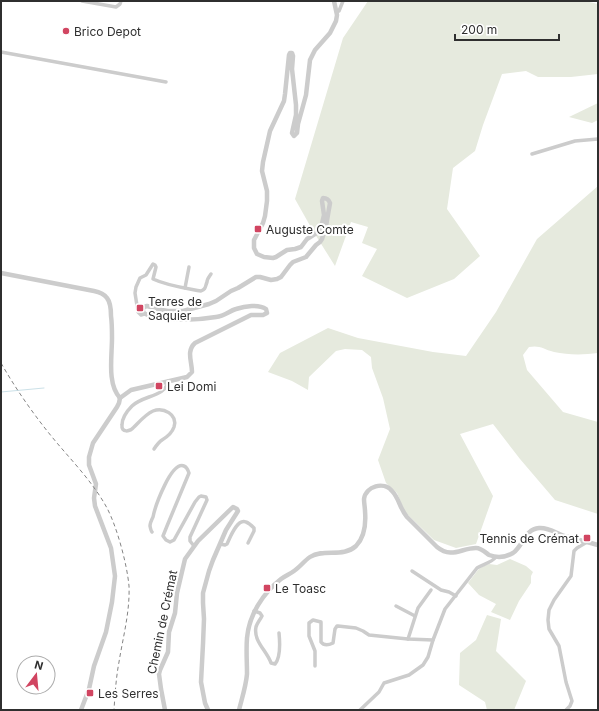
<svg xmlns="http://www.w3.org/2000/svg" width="599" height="711" viewBox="0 0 599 711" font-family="Inter,sans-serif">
  <rect width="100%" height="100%" fill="#fff"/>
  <!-- green -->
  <g fill="#e6eade">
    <polygon points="368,1 585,1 598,4 598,74 571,77 538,77 526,71 502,74 483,125 475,151 453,168 447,209 480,256 454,279 407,298 362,276 377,249 362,243 368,227 351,222 335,266 313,231 295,199 343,38"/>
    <polygon points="598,103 598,120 592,123 569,117"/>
    <path d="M598 186V353C583 355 568 355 554 352 543 349 540 345 529 347L523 355 527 370 563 412 598 422V514L555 500 520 459 493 424 460 434 493 496 476 544 456 548 434 540 405 512 397 493 386 483 378 460 390 429 383 398 372 368 371 357 362 350 345 349 336 351 309 377 308 390 292 381 268 372 280 353 328 328 358 338 433 352 466 356 496 312 537 239Z"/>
    <polygon points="510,559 526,566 533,572 531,576 531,583 519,601 510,620 491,612 496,604 479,595 468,583 478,570 482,567 489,564 497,565"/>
    <polygon points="487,615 501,619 496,651 526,681 514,710 487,710 485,702 459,685 460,653 476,640"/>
  </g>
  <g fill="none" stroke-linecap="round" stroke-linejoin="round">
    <!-- stream -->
    <polyline stroke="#cce1e8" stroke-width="1" points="1,392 44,388"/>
    <!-- minor -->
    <g stroke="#ccc" stroke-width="3.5">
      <polyline points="82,1 116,7 120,4 121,1"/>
      <polyline points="337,12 339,11 343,1"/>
      <polyline points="1,52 166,82"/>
      <polyline points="532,154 575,141 598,139"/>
      <polyline points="185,288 189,267"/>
      <path d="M144 314 141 315 138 312 135 293 136 287 140 278 146 275 153 264 155 265 156 267 153 279C168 286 185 288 201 291 206 289 205 287 207 282 207 279 209 277 211 274"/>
      <path d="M154 449C156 446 159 442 162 440 167 437 172 433 174 427 178 414 163 407 153 411 146 414 139 422 134 427 130 432 121 433 122 425 122 417 127 411 132 406 143 395 166 397 168 381"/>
      <path d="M152 532C151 531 150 526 150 526 150 523 152 519 153 517 155 507 171 461 184 466 187 467 188 470 189 473L167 526 163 536 166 540 170 542 174 540 195 502 199 497 201 496 206 497 207 500 190 537V541L194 546"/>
      <path d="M220 544 225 545 227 544C230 538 237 518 246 522 249 523 252 526 254 528V531L248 543"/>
      <polyline points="412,571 441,590 449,592 456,596"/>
      <polyline points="396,606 415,616"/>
      <path d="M254 611 260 613 262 616C260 620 257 623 256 627 253 641 267 651 271 663L275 664C281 657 280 643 279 633"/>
      <polyline points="408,639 418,608 431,590"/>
      <path d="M315 666V651L309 636V623L313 620 321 622V642C324 646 329 645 333 643L335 629 337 626H338L356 628 363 631 369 635 408 639 433 640"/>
      <path d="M360 710 379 692 384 683 409 675 423 665 428 657 433 640 445 609 477 568C483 564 491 563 496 557"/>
      <polyline points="566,710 570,706 572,701 566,682 559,646 549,629 548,620 549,610 554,600 571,576 574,551 577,548 587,542"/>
    </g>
    <!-- tertiary -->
    <g stroke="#ccc" stroke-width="4.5">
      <path d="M1 273 94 291C99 292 104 294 107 298 111 303 111 310 111 316 112 323 112 331 112 338 112 357 107 384 120 398"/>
      <path d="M120 398 131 390 187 377 192 372C192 362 186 351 195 343L251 315H263L267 313 266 309C259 304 245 306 236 309 229 311 225 316 216 317 198 320 181 321 163 318 156 317 148 317 143 312V309L144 307 147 306 162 310 168 311H183L209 304 216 301 231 291 238 288 256 277H260L271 280 277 279 281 277 290 265 293 262 306 257 316 245 320 242 322 239 326 226 330 203C329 200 327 198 323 198L322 201 324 215 321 228 318 232 307 239 301 247 295 249 287 250 276 257 273 258 264 257 257 254 254 248V240L263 223 265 216 267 201V191L262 171 263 162 270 131 284 101 285 94 289 55 290 53H292L293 56 292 69 296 105V115L292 133 294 136 297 133 298 124 303 106 306 95 310 60 315 50 330 33 336 21 337 15 334 1"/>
      <polyline points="81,710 89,689 94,666 106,632 112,602 115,576 111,548 95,506 94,498 96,484 89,465 89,457 93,443 117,407 119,403 120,398"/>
      <polyline points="165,710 161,689 159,674 160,670 168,652 169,632 175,613 177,593 185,559 198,541 233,507 237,509 238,511 226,530 213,560 209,571 203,593 203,603 204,619 203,644 201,682 205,703 208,710"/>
      <path d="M239 710C242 698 246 686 247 674 247 662 246 650 247 638 249 615 263 593 281 579 285 576 290 574 294 571 300 567 304 561 310 557 324 548 343 558 356 546 365 537 366 523 365 511 365 508 364 503 364 499 366 486 384 481 392 491 399 498 400 509 407 517L437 547C452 559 461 548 476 548 481 548 485 552 489 555 497 558 506 557 513 553 523 546 525 529 539 528 550 527 558 535 568 537 578 540 588 542 598 545"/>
    </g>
    <!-- rail -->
    <path stroke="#848484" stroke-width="1" stroke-dasharray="4 3" stroke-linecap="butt" d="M1 363C17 391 36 418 57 443 74 463 94 484 107 508 117 527 127 564 129 586 130 612 123 637 119 662 116 678 115 694 114 710"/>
  </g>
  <!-- markers -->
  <g fill="#d14561" stroke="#fff" stroke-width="1.5">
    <circle cx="66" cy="31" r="4"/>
    <rect x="254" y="225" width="8" height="8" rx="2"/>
    <rect x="136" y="304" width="8" height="8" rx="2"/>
    <rect x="155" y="382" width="8" height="8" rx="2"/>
    <rect x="583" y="534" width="8" height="8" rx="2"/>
    <rect x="263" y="584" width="8" height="8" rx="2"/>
    <rect x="86" y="689" width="8" height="8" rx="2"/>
  </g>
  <g text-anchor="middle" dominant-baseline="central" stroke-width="4" stroke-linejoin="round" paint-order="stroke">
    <!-- poi labels -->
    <g font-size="12" fill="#2f2f2f" stroke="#fff" text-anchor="start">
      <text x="74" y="31">Brico Depot</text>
      <text x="266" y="229">Auguste Comte</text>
      <text x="148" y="301">Terres de<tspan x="148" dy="14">Saquier</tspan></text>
      <text x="167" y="386">Lei Domi</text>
      <text x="579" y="538" text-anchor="end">Tennis de Crémat</text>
      <text x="275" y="588">Le Toasc</text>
      <text x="98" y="693">Les Serres</text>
    </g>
    <!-- street labels -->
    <g font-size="12" fill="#2f2f2f" stroke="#fff">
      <text transform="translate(162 622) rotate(-78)">Chemin de Crémat</text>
    </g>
  </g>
  <!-- border -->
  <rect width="599" height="711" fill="none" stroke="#2f2f2f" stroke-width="4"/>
  <!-- north arrow -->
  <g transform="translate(36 675) rotate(16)"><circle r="19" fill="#ffffff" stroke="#acacac"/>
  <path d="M0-3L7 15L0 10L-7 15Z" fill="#d14561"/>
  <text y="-6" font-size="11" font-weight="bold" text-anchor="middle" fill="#2f2f2f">N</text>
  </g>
  <!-- scale -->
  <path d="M455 34v6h104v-6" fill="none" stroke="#2f2f2f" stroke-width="2"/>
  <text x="461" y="34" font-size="12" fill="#2f2f2f" stroke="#ffffff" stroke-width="3" paint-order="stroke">200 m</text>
</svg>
